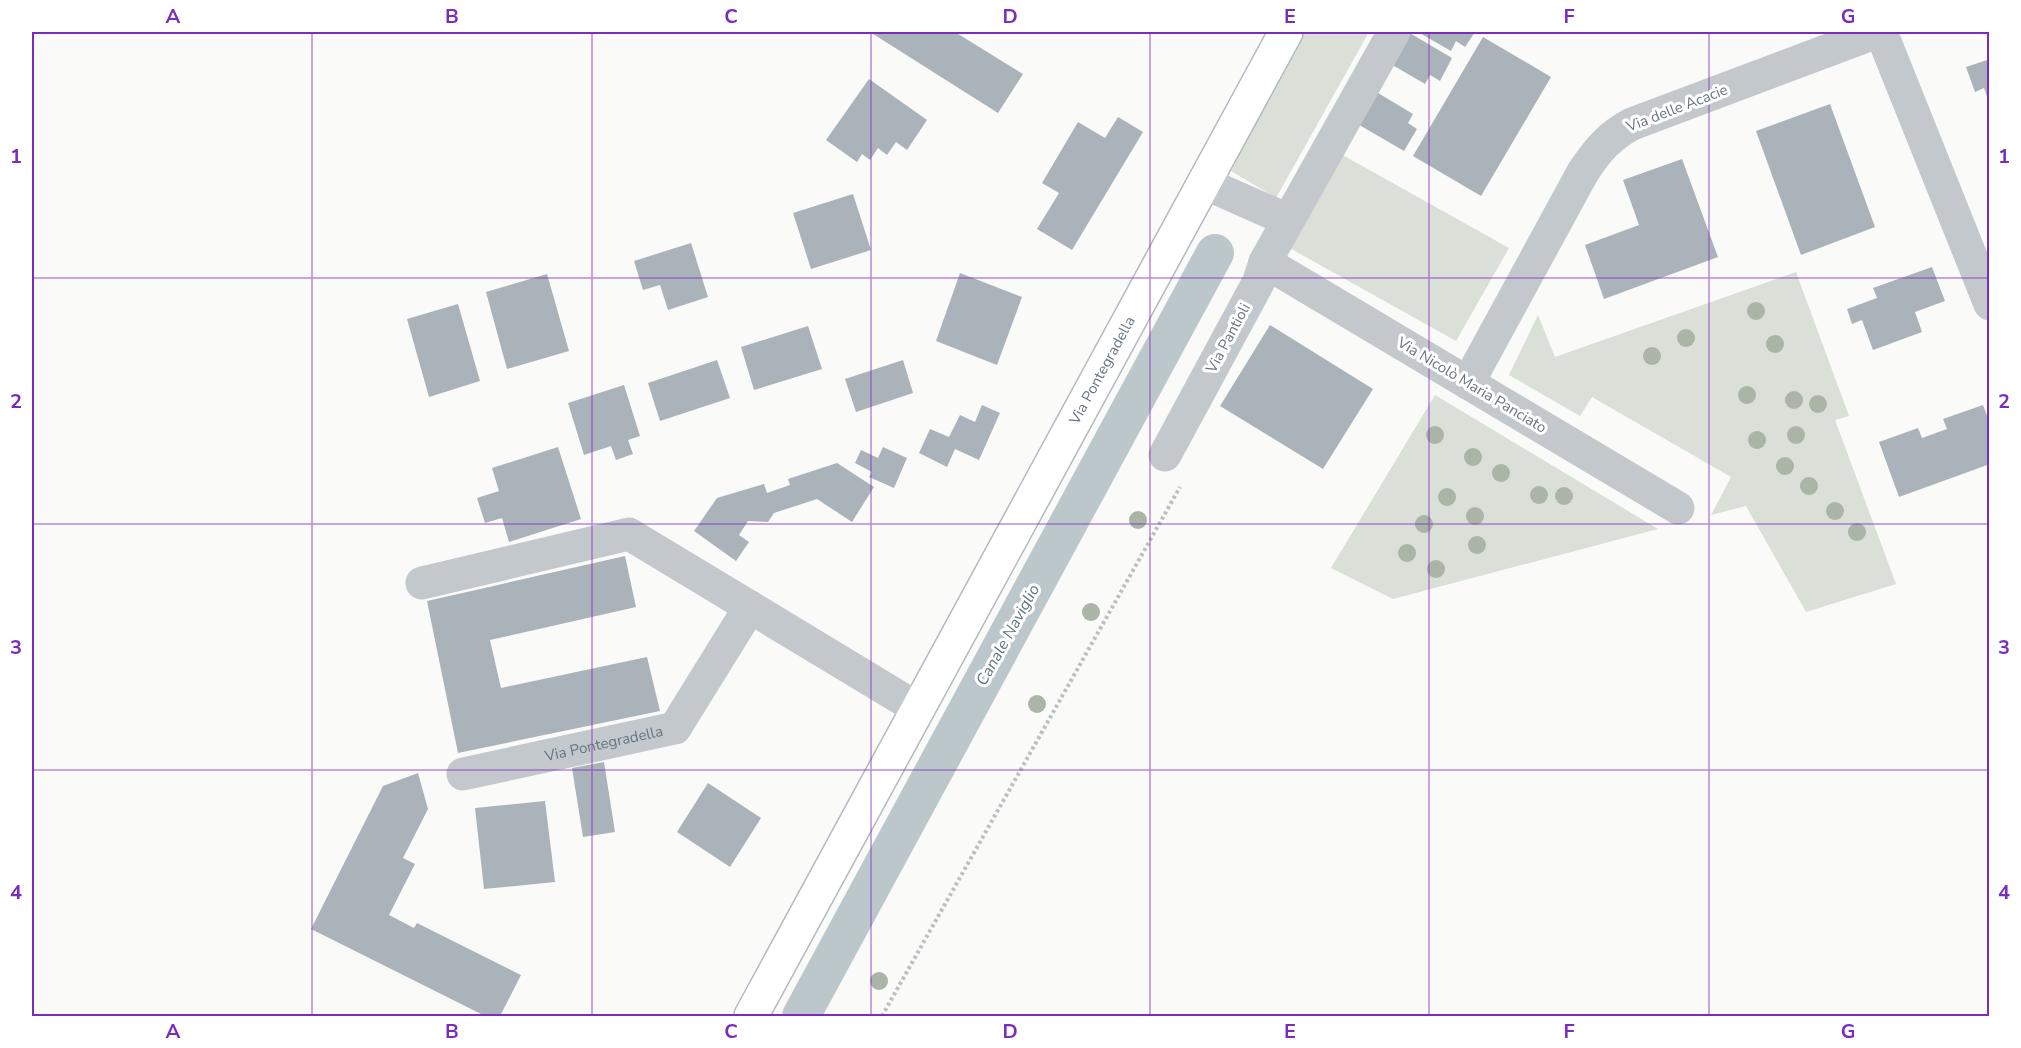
<svg xmlns="http://www.w3.org/2000/svg" width="2021" height="1048" viewBox="0 0 2021 1048" font-family="'Nunito Sans',sans-serif">
  <rect width="100%" height="100%" fill="#fafaf8"/>
  <!-- green -->
  <g fill="#dadfd7">
    <polygon points="1304,32 1369,32 1276,198 1231,171"/>
    <polygon points="1339,153 1509,248 1456,341 1286,246"/>
    <polygon points="1796,272 1849,416 1835,420 1896,584 1806,612 1746,506 1711,515 1731,477 1592,397 1580,416 1509,375 1538,315 1555,357"/>
    <polygon points="1435,395 1658,529 1393,599 1331,568"/>
  </g>
  <g fill="none" stroke-linecap="round" stroke-linejoin="round">
    <!-- canal -->
    <polyline stroke="#bbc7cb" stroke-width="38" points="801,1016 1215,253"/>
  </g>
  <!-- building -->
  <g fill="#aab3b9">
    <polygon points="870,32 955,32 1023,74 998,113"/>
    <polygon points="1408,32 1452,58 1440,81 1430,75 1425,84 1384,60"/>
    <polygon points="1418,32 1475,32 1465,47 1456,41 1451,51"/>
    <polygon points="1483,37 1551,77 1481,196 1413,156"/>
    <polygon points="1990,59 1990,102 1989,102 1984,88 1975,92 1966,67"/>
    <polygon points="869,79 927,120 907,150 896,142 887,155 878,148 870,160 862,154 857,162 826,140"/>
    <polygon points="1368,87 1413,114 1408,123 1417,129 1404,151 1349,119"/>
    <polygon points="1830,104 1875,227 1801,255 1756,131"/>
    <polygon points="1118,117 1143,132 1072,250 1037,229 1059,193 1042,183 1078,122 1105,138"/>
    <polygon points="1682,159 1718,257 1604,299 1585,245 1639,225 1623,180"/>
    <polygon points="853,194 871,250 811,269 793,213"/>
    <polygon points="691,243 708,297 668,310 660,285 643,290 634,261"/>
    <polygon points="1932,267 1945,301 1915,312 1922,332 1873,350 1862,320 1852,324 1847,309 1877,298 1873,288"/>
    <polygon points="960,273 1022,297 997,365 936,341"/>
    <polygon points="547,274 569,351 507,369 486,292"/>
    <polygon points="458,304 480,381 429,397 407,319"/>
    <polygon points="1270,325 1373,389 1323,469 1220,406"/>
    <polygon points="808,326 822,369 754,390 741,347"/>
    <polygon points="717,360 730,398 660,421 648,383"/>
    <polygon points="903,360 913,393 856,412 845,379"/>
    <polygon points="624,385 640,436 628,440 633,454 616,460 611,446 584,455 568,403"/>
    <polygon points="982,405 1000,413 979,460 955,449 947,467 919,453 930,429 949,437 960,415 975,422"/>
    <polygon points="1983,405 1990,424 1990,464 1899,497 1879,442 1918,428 1922,438 1947,429 1943,419"/>
    <polygon points="558,447 581,519 509,542 502,518 485,523 477,498 499,491 492,468"/>
    <polygon points="883,447 907,458 894,488 869,477 872,472 855,463 861,450 878,458"/>
    <polygon points="837,463 874,487 852,522 817,499 774,513 768,522 748,521 739,535 749,542 736,561 694,531 717,498 764,484 767,493 790,485 788,479"/>
    <polygon points="625,556 636,607 490,640 501,688 647,657 660,711 458,753 427,601"/>
    <polygon points="604,762 615,832 583,837 572,768"/>
    <polygon points="418,773 428,809 403,858 415,864 389,915 414,928 417,923 521,975 500,1016 485,1016 311,929 383,786"/>
    <polygon points="708,783 761,818 730,867 677,832"/>
    <polygon points="545,801 555,882 484,889 475,808"/>
  </g>
  <g fill="none" stroke-linecap="round" stroke-linejoin="round">
    <defs>
      <g id="secondary">
        <path id="s2" d="M751 1016 1286 32"/>
      </g>
    </defs>
    <!-- secondary casing -->
    <use href="#secondary" stroke="#b3babf" stroke-width="36"/>
    <!-- path -->
    <polyline stroke="#bbbfc2" stroke-width="4" stroke-dasharray="3 3" stroke-linecap="butt" points="882,1016 1180,487"/>
    <!-- street -->
    <g stroke="#c3c8cc" stroke-width="33">
      <polyline points="1881,32 1990,304"/>
      <polyline points="1204,183 1288,220"/>
      <polyline points="1265,262 1678,508"/>
      <path d="M1468 383 1583 172C1597 151 1609 136 1632 124L1877 32"/>
      <polyline points="1165,455 1259,281 1265,262 1394,32"/>
      <polyline points="422,583 629,534 917,708"/>
      <path id="s1" d="M463 774 675 728 750 607"/>
    </g>
    <!-- secondary -->
    <use href="#secondary" stroke="#fff" stroke-width="33"/>
  </g>
  <!-- trees -->
  <g fill="#aab4a7">
    <circle cx="1756" cy="311" r="9"/>
    <circle cx="1686" cy="338" r="9"/>
    <circle cx="1775" cy="344" r="9"/>
    <circle cx="1652" cy="356" r="9"/>
    <circle cx="1747" cy="395" r="9"/>
    <circle cx="1794" cy="400" r="9"/>
    <circle cx="1818" cy="404" r="9"/>
    <circle cx="1435" cy="435" r="9"/>
    <circle cx="1796" cy="435" r="9"/>
    <circle cx="1757" cy="440" r="9"/>
    <circle cx="1473" cy="457" r="9"/>
    <circle cx="1785" cy="466" r="9"/>
    <circle cx="1501" cy="473" r="9"/>
    <circle cx="1809" cy="486" r="9"/>
    <circle cx="1539" cy="495" r="9"/>
    <circle cx="1564" cy="496" r="9"/>
    <circle cx="1447" cy="497" r="9"/>
    <circle cx="1835" cy="511" r="9"/>
    <circle cx="1475" cy="516" r="9"/>
    <circle cx="1138" cy="520" r="9"/>
    <circle cx="1424" cy="524" r="9"/>
    <circle cx="1857" cy="532" r="9"/>
    <circle cx="1477" cy="545" r="9"/>
    <circle cx="1407" cy="553" r="9"/>
    <circle cx="1436" cy="569" r="9"/>
    <circle cx="1091" cy="612" r="9"/>
    <circle cx="1037" cy="704" r="9"/>
    <circle cx="879" cy="981" r="9"/>
  </g>
  <!-- grid -->
  <path fill="none" stroke="#7b2cbf" stroke-width="1.5" stroke-opacity="0.55" d="M312 32V1016M592 32V1016M871 32V1016M1150 32V1016M1429 32V1016M1709 32V1016M32 278H1990M32 524H1990M32 770H1990"/>
  <g text-anchor="middle" dominant-baseline="central" stroke-width="6" stroke-linejoin="round" paint-order="stroke">
    <!-- street labels -->
    <g font-size="15" fill="#657683" stroke="#fff">
      <text transform="translate(1677 108) rotate(-21)">Via delle Acacie</text>
      <text transform="translate(1228 338) rotate(-62)">Via Pantioli</text>
      <text stroke="none"><textPath href="#s2" startOffset="735">Via Pontegradella</textPath></text>
      <text transform="translate(1472 385) rotate(31)">Via Nicolò Maria Panciato</text>
      <text stroke="none"><textPath href="#s1" startOffset="144">Via Pontegradella</textPath></text>
    </g>
    <!-- water labels -->
    <g font-size="16" font-style="italic" fill="#60757c" stroke="#fff">
      <text transform="translate(1008 635) rotate(-61)">Canale Naviglio</text>
    </g>
  </g>
  <!-- border -->
  <rect width="2021" height="1048" fill="none" stroke="#ffffff" stroke-width="66"/>
  <rect x="33" y="33" width="1955" height="982" fill="none" stroke="#7b2cbf" stroke-width="2"/>
  <g font-size="20" text-anchor="middle" font-weight="bold" fill="#7b2cbf">
    <text x="173" y="23">A</text>
    <text x="452" y="23">B</text>
    <text x="731" y="23">C</text>
    <text x="1010" y="23">D</text>
    <text x="1290" y="23">E</text>
    <text x="1569" y="23">F</text>
    <text x="1848" y="23">G</text>
    <text x="16" y="163">1</text>
    <text x="2004" y="163">1</text>
    <text x="16" y="408">2</text>
    <text x="2004" y="408">2</text>
    <text x="16" y="654">3</text>
    <text x="2004" y="654">3</text>
    <text x="16" y="899">4</text>
    <text x="2004" y="899">4</text>
    <text x="173" y="1038">A</text>
    <text x="452" y="1038">B</text>
    <text x="731" y="1038">C</text>
    <text x="1010" y="1038">D</text>
    <text x="1290" y="1038">E</text>
    <text x="1569" y="1038">F</text>
    <text x="1848" y="1038">G</text>
  </g>
</svg>
